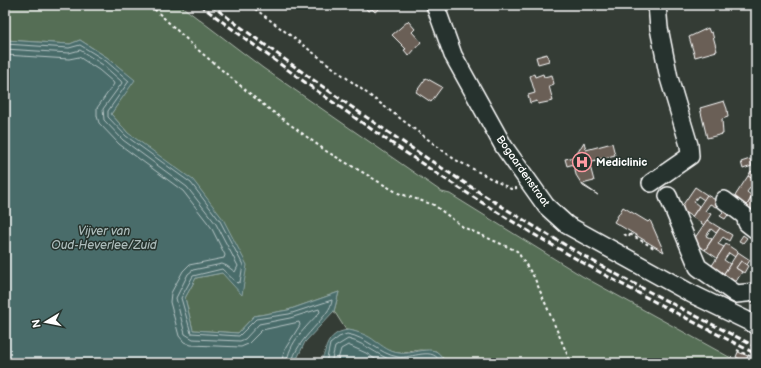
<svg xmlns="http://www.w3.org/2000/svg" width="761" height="368" viewBox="0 0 761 368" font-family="'Balsamiq Sans',sans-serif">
  <rect width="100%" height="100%" fill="#343c35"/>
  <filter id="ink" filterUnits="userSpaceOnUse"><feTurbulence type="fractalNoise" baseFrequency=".025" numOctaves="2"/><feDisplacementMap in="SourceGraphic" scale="8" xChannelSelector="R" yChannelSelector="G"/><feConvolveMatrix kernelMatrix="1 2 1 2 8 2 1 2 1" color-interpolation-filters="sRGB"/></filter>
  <g filter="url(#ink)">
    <!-- green -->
    <path fill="#546e54" stroke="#aab6aa" d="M5 5H180L263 68 442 192 450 194 582 276 740 363H444L443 358 436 351C431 351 425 350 420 350 410 351 404 355 393 352 377 348 367 331 346 330L334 311 339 292 288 310 254 316 238 333 193 330 185 298 196 278 222 273 128 133 111 114 134 80 108 58 80 40 70 44 5 40Z"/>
    <!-- water -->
    <g fill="#486c6b" stroke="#91a7a6">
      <polygon points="5,40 70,44 80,40 108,58 135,80 111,114 128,133 193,180 223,219 247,265 242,295 222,273 196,278 185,298 193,330 238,333 254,316 288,310 339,292 334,311 305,342 295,363 5,363"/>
      <path d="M349 330C358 332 368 335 375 341 383 346 389 352 399 353 415 356 438 339 444 363H322C321 357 324 356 325 351 328 339 335 331 349 330Z"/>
    </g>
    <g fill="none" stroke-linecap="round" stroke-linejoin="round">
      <!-- shore -->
      <g stroke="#b6c4c4" stroke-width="1">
        <path d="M5 44 69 48 80 45 106 61 129 81 108 111V117L126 136 191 183 220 221 243 265 240 282 237 283 222 269 193 276 181 298 191 333 239 336 256 319 289 314 332 300C332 316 295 339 292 363"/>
        <path d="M5 49 69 53 80 50 103 65 121 81 122 83 103 109 104 120 123 140 187 187 216 224 238 266 235 272 227 266 222 264 193 270 188 274 176 298 185 334 193 339 240 341 245 339 259 324 290 318 319 309 320 312C307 326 288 343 287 363"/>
        <polyline points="5,55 69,59 79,57 99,70 113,82 114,84 97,108 97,116 99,123 119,144 183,191 211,227 225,255 224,258 189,265 183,271 171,293 170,302 179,336 184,342 191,345 241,347 248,344 262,330 299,322 300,325 285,349 281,363"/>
        <path d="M326 363 330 344 339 337 347 334C367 337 379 354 398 357 411 359 435 345 440 363"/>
        <path d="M331 363 335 347 348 339C369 344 382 361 403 363"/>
        <polyline points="337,363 341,349 348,345 366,353 381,363"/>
      </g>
    </g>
    <!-- building -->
    <g fill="#6b5f56" stroke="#fff">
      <polygon points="363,5 384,5 375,12 372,9 368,11"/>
      <polygon points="408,21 415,29 412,32 421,42 409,56 404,50 406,49 392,35"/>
      <polygon points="708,28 710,33 712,32 717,51 695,57 689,37"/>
      <polygon points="547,54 549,61 538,64 536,57"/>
      <polygon points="534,74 535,77 543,74 544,77 552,75 554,84 549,86 553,101 538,104 537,101 530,103 528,95 535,93 530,76"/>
      <polygon points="426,78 442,87 431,102 416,92"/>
      <polygon points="724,101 727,109 728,117 722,119 723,134 707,138 700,108"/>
      <polygon points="584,142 586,150 612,143 615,155 589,162 594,181 582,184 598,195 583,186 576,175 574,164 567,166 565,159 575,157"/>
      <polygon points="750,159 752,166 743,169 741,162"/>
      <polygon points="751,171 756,174 756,181 748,176"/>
      <polygon points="748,176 756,181 756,190 750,188 747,192 752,196 746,207 733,199"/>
      <polygon points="695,187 707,195 704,200 698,196 694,202 699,206 692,217 680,209"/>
      <polygon points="756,190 756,214 746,207"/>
      <polygon points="707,195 719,202 716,207 710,204 705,211 711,214 704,225 692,217"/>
      <polygon points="623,207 648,222 650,220 664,252 614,222"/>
      <polygon points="725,209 730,212 725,219 720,216"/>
      <polygon points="707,220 720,228 716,233 711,229 706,236 712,239 705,250 692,242"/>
      <polygon points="720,228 732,235 729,241 723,237 718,244 724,247 717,258 705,250"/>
      <polygon points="743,235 747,238 743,243 739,241"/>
      <polygon points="726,244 738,252 735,257 729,253 724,260 730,264 723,275 711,267"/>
      <polygon points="738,252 750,260 747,265 741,261 736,268 742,272 735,283 723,275"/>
      <polygon points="741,261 748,266 744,273 736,268"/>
      <polygon points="738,352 748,356 745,362 736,357"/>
    </g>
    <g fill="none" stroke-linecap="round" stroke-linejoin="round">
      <defs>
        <g id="minor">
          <polyline points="435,5 453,55 504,147 546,206 567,225 692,294 756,325"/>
          <polyline points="651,183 690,156 689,145 669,78 659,28 657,5"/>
          <polyline points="668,196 698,267 736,294 756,292"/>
          <polyline points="724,200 745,216 747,223 756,230"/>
        </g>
      </defs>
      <!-- minor casing -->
      <use href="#minor" stroke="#fff" stroke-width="20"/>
      <!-- path -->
      <g stroke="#fff" stroke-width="2" stroke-dasharray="3 3" stroke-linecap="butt">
        <polyline points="150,5 197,49 261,103 326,151 398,193 434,205 463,227 517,251 534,277 571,363"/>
        <polyline points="250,5 454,159 511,189 517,188"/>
        <polyline points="624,234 629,237 631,232"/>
        <polyline points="630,234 654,248"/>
        <polyline points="737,350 756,359"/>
      </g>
      <!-- minor -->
      <use href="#minor" stroke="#26332d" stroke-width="17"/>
      <!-- rail -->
      <g stroke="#fff" stroke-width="3" stroke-dasharray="6 3" stroke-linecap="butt">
        <path d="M200 5C318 93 438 180 566 253 628 289 692 321 756 354"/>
        <path d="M211 5C326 91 443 173 567 246 629 283 693 314 756 347"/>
      </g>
    </g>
  </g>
  <!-- icons -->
  <defs>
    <symbol id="hospital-ring" viewBox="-11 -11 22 22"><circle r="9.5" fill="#26332d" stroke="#ff9aa2" stroke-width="1.5"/><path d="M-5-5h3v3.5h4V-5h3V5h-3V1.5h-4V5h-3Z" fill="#ff9aa2"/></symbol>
  </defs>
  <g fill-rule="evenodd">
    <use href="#hospital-ring" x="571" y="151" width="22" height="22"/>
  </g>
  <g text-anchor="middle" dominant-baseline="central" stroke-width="3" stroke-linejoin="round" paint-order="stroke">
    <!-- poi labels -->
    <g font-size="11" font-weight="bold" fill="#fff" stroke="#26332d" text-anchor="start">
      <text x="596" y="162">Mediclinic</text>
    </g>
    <!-- street labels -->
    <g font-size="11" fill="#fff" stroke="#26332d">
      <text transform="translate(523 171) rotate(55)">Bogaardenstraat</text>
    </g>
    <!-- water labels -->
    <g font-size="12" font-style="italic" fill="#adbdbc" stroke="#26332d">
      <text x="104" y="231">Vijver van<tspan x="104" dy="14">Oud-Heverlee/Zuid</tspan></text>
    </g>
  </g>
  <!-- margin -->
  <rect width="761" height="368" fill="none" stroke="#26332d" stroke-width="20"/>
  <rect x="10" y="10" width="741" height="348" fill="none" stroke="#fff" stroke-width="1.5" filter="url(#ink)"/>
  <!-- north arrow -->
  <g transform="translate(46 322) rotate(260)" stroke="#26332d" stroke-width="3" paint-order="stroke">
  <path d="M0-3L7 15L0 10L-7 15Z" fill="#ffffff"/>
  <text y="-6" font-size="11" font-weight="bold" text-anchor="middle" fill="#ffffff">N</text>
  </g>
</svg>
